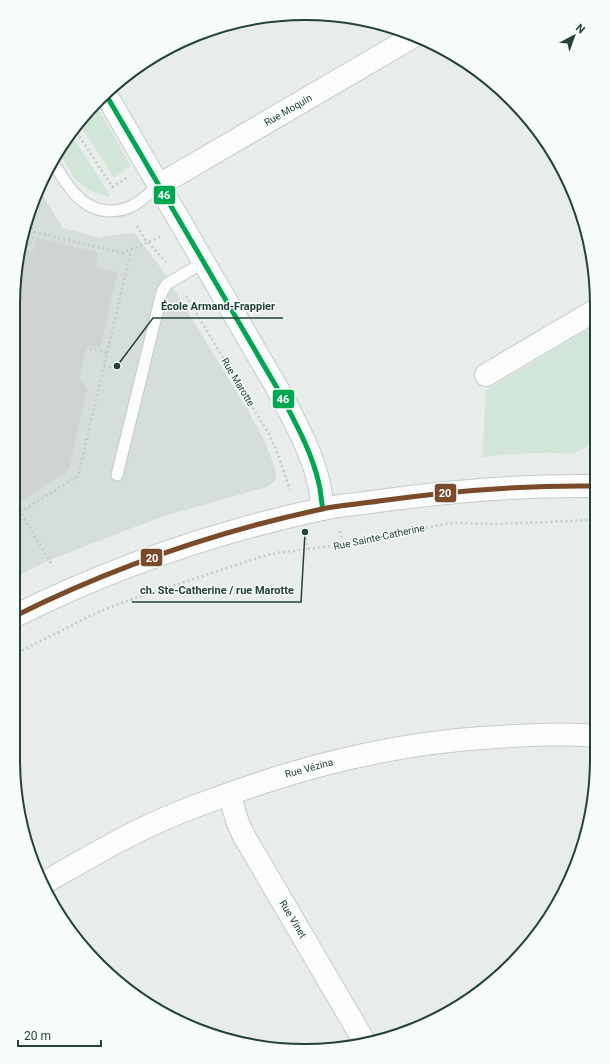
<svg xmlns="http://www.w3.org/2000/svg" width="610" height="1064" viewBox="0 0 610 1064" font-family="Roboto,sans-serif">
  <rect width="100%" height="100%" fill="#e8edeb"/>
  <!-- built -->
  <polygon fill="#d6dedb" points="39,189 63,228 101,238 104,236 134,233 159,265 249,412 264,440 271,457 275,469 276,480 267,487 168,515 132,528 45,562 13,579 14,286 29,211"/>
  <!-- green -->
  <g fill="#d1e6d8">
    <polygon points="95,103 131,166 114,178 79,123"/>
    <polygon points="70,133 105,187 110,197 90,191 76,180 58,151 62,143"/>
    <path d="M589 329 596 331V428C594 438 590 446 581 450 571 456 555 452 544 453 523 453 503 455 482 457L486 390Z"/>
  </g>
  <!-- building -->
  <polygon fill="#cfd4d2" stroke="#d1d6d4" points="36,238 98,253 95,267 117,273 100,348 87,345 86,348 79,377 87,389 68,470 13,506 14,286 21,249 33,252"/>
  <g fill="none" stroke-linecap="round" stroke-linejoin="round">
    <defs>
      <g id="lane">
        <path d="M53 162C66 184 80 209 108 211 117 211 125 210 132 206 142 201 151 192 159 185"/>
        <polyline points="117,475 162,292 167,284 204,262"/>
      </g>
      <g id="street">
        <path d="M105 93 280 393C295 422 312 452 319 484 321 492 321 501 323 509"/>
        <polyline points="159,185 416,35"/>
        <polyline points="486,375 596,310"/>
        <polyline points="229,794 238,823 244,836 364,1041"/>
        <path d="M44 883C77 864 109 845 142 829 167 817 192 807 218 798 309 764 400 742 497 737 530 735 564 733 596 736"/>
      </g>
      <path id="secondary" d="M13 617C111 568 215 532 322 509 340 505 360 504 379 501 451 491 523 485 596 486"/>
    </defs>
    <!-- lane casing -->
    <use href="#lane" stroke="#c5cac8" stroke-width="13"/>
    <!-- street casing -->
    <use href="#street" stroke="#c5cac8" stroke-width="24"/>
    <!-- secondary casing -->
    <use href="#secondary" stroke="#c3cbc8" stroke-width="24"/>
    <!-- path -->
    <g stroke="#c3ccca" stroke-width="2.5" stroke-dasharray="2 3" stroke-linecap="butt">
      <polyline points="74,128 115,191"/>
      <polyline points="112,187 127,178"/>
      <polyline points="137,226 144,238 166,262"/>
      <polyline points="34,232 122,253 160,237"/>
      <polyline points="22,244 30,245 34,232 27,220"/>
      <polyline points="186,296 270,436 277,452 290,490"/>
      <polyline points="107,353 130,255 128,251"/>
      <polyline points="104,366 123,370"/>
      <polyline points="18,503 22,511"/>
      <polyline points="340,531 344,546"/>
      <polyline points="306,538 307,549"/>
      <polyline points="51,563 20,512 78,476 107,353 86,348"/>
      <polyline points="13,655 94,614 121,603 260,557 277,553 363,542 439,525 453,523 496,524 596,520"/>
    </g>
    <!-- lane -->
    <use href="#lane" stroke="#fcfcfc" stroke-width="11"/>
    <!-- street -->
    <use href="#street" stroke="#fcfcfc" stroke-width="22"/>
    <!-- secondary -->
    <use href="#secondary" stroke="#fcfcfc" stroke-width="22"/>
    <defs>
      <path id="bus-1" d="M105 93 280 393C295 422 312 452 319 484 321 492 321 501 323 509"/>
      <path id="bus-2" d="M13 617C111 568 215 532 322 509 340 505 360 504 379 501 451 491 523 485 596 486"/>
    </defs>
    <!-- bus-1 casing -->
    <use href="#bus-1" stroke="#f7fbf9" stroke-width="8"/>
    <!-- bus-2 casing -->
    <use href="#bus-2" stroke="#f7fbf9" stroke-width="8"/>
    <!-- bus-1 -->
    <use href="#bus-1" stroke="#00a651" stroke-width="5"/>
    <!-- bus-2 -->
    <use href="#bus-2" stroke="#7a4b2a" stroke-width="5"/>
  </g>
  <g text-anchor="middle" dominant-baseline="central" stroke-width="3" stroke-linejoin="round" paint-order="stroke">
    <!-- street labels -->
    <g font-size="10" fill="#24423a" stroke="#f7fbf9">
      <text transform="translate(288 110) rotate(-30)">Rue Moquin</text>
      <text transform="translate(238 382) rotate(59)">Rue Marotte</text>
      <text transform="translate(379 537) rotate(-12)">Rue Sainte-Catherine</text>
      <text transform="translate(309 768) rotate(-15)">Rue Vézina</text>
      <text transform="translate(293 919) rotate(59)">Rue Vinet</text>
    </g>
  </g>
  <!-- crop -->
  <path d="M0 0H610V1064H0ZM305 20H305A285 285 0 0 1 590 305V759A285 285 0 0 1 305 1044H305A285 285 0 0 1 20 759V305A285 285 0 0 1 305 20Z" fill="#f7fbf9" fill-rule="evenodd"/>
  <path fill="none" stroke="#24423a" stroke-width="2" d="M305 20H305A285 285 0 0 1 590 305V759A285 285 0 0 1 305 1044H305A285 285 0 0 1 20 759V305A285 285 0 0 1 305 20Z"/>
  <!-- callouts -->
  <path fill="none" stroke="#24423a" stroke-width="1.5" d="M117 366L153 318H283M305 532L301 602H132"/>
  <g fill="#24423a" stroke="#f7fbf9" stroke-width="1.5">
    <circle cx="117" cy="366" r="4"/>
    <circle cx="305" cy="532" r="4"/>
  </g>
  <g font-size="11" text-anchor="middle" font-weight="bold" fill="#24423a" stroke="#f7fbf9" stroke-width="3" stroke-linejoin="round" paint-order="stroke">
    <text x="218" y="310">École Armand-Frappier</text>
    <text x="217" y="594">ch. Ste-Catherine / rue Marotte</text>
  </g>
  <g stroke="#f7fbf9" stroke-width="1.5">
    <rect x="153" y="185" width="23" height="20" rx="4" fill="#00a651"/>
    <rect x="272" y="389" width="23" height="20" rx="4" fill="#00a651"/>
    <rect x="434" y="483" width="23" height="20" rx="4" fill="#7a4b2a"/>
    <rect x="140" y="548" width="23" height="19" rx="4" fill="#7a4b2a"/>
  </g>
  <g font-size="11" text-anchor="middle" font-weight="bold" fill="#fff">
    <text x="164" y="199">46</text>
    <text x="283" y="403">46</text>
    <text x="445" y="497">20</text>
    <text x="152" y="562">20</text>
  </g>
  <!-- north arrow -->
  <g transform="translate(574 36) rotate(41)" stroke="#f7fbf9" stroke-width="3" paint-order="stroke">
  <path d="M0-3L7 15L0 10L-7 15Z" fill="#24423a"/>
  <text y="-6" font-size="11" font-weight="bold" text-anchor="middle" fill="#24423a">N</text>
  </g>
  <!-- scale -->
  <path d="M18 1040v6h83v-6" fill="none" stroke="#24423a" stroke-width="2"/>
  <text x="24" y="1040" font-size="12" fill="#24423a" stroke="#f7fbf9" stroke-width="3" paint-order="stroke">20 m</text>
</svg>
